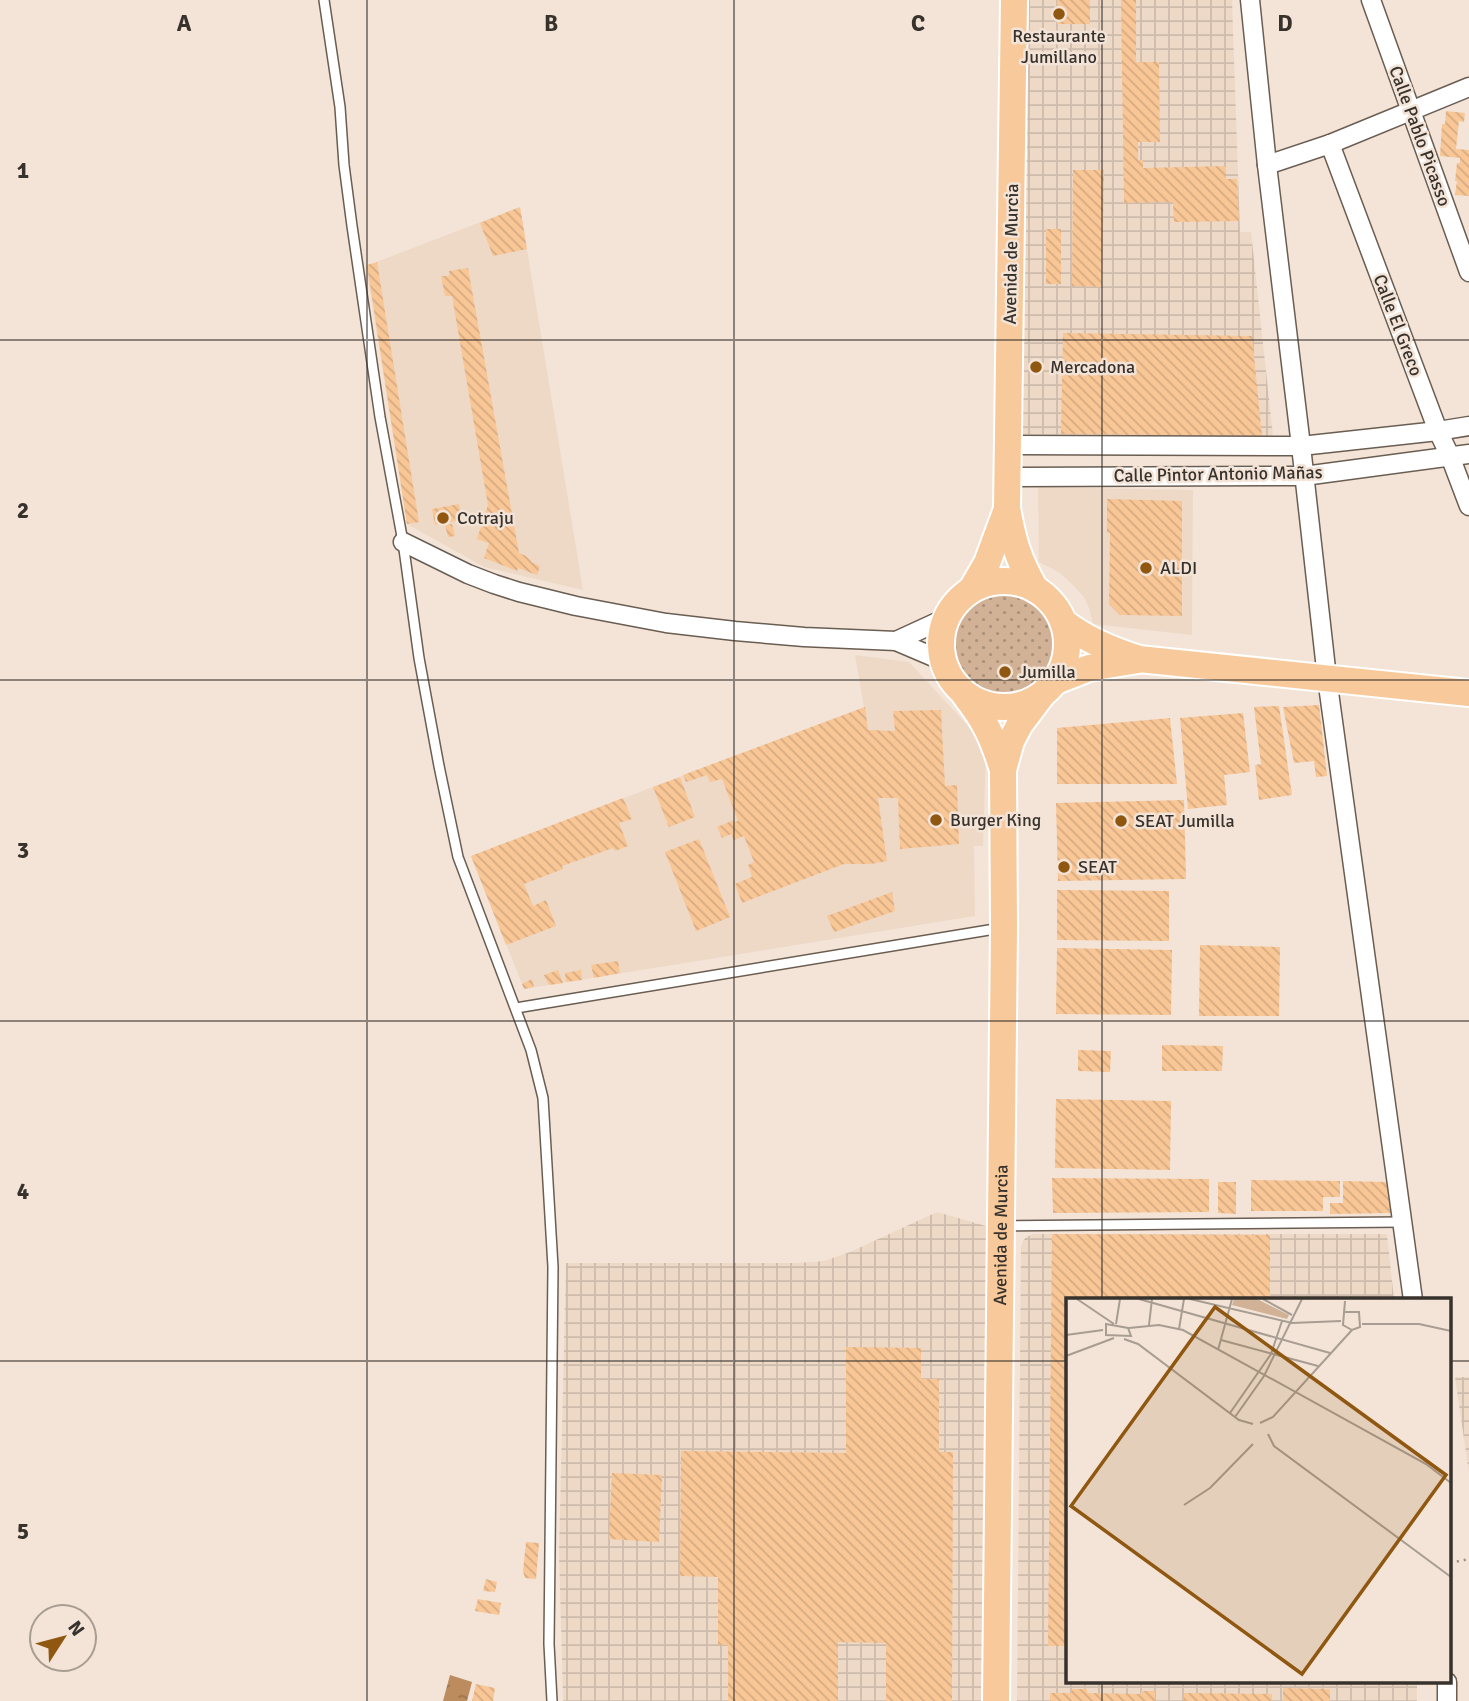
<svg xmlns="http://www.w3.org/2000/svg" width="1469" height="1701" viewBox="0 0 1469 1701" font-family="Signika,sans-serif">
  <defs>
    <pattern id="industrial-grid" width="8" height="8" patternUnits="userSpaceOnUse" patternTransform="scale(1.75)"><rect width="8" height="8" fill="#eed9c7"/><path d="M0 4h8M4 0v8" fill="none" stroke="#cdbbab"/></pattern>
    <pattern id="grass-dots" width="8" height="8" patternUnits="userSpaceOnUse" patternTransform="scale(1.75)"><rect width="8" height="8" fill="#d1b296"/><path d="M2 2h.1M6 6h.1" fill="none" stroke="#ab917b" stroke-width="1.8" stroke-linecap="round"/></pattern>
    <pattern id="water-ripples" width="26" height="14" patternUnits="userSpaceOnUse" patternTransform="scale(1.75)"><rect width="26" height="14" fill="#bc8c5e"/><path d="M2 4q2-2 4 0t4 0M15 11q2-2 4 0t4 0" fill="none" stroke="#9a734e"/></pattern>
    <pattern id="building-back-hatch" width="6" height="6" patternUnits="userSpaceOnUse" patternTransform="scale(1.75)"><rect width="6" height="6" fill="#f9c696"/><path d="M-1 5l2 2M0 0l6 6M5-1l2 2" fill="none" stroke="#d6ab82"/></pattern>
  </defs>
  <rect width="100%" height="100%" fill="#f3e4d7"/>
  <!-- built -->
  <g fill="#eed9c7">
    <polygon points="520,207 583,590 484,567 407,524 366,266"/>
    <polygon points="1038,487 1193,490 1192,635 1093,624 1089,608 1084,597 1075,587 1060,573 1039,562"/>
    <polygon points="855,655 909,662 981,740 986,752 983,846 974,846 975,916 524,989 471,856 864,707"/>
  </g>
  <!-- industrial -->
  <g fill="url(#industrial-grid)">
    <polygon points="1029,0 1232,0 1240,232 1251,232 1273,436 1021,434"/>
    <polygon points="937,1212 986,1226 987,1701 563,1701 559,1552 566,1263 797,1263 824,1261 850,1252"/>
    <polygon points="1034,1234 1387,1234 1394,1300 1068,1300 1068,1682 1417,1682 1417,1701 1017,1701 1021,1247 1023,1241 1026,1237"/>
    <polygon points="1455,1377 1469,1377 1469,1473"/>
  </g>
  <!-- grass -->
  <circle fill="url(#grass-dots)" cx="1004" cy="645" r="52"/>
  <!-- water -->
  <polygon fill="url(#water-ripples)" points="450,1675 472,1682 467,1701 443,1701"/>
  <!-- building -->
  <g fill="url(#building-back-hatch)">
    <rect x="1057" y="0" width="33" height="24"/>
    <polygon points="1121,0 1136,0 1136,62 1159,62 1160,142 1138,142 1138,160 1143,160 1143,168 1226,166 1226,179 1237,179 1239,221 1174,222 1173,202 1124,203"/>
    <polygon points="1446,111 1465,113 1464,122 1459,121 1456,149 1469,150 1469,196 1455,195 1457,181 1455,181 1457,163 1460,163 1460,158 1440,156 1442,124 1445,124"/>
    <polygon points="1073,170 1104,170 1102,287 1072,286"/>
    <polygon points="520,207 527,249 493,256 480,223"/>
    <rect x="1046" y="229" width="15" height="55"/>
    <polygon points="377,262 419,522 407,524 367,265"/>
    <polygon points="468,268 519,553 526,556 533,563 540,566 537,575 518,568 517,571 484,558 489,543 477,539 488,505 452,296 445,296 441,276 449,276 449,271"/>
    <polygon points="1063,333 1252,336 1262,436 1061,434"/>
    <polygon points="1107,499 1182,501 1182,616 1120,615 1109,604 1110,533 1107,532"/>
    <polygon points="459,504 462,520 435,525 432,509"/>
    <polygon points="452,524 455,536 448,537 445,525"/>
    <polygon points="1319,705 1327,776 1316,777 1314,761 1294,763 1283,707"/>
    <polygon points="1279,706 1292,795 1259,800 1255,765 1261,764 1254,707"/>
    <polygon points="865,707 868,730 895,731 893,711 941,710 945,786 957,785 959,844 900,849 898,798 878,798 887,861 871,864 844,864 742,903 735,884 752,877 748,865 754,862 744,836 734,840 731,834 722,838 717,827 734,820 734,822 738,821 722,779 710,782 707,775 686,782 683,775"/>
    <polygon points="1243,713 1250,772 1224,775 1227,805 1188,809 1180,718"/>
    <polygon points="1170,718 1177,784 1057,784 1057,728"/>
    <polygon points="680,777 695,817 669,827 653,787"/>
    <polygon points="623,798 632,819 619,823 628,846 615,851 613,848 562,866 563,869 524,884 533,906 546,900 556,926 506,945 471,856"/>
    <polygon points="1184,800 1186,879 1058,881 1056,803"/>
    <polygon points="699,839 730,917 696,931 665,852"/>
    <polygon points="1057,890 1169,891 1169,941 1057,940"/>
    <polygon points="892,892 895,911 834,932 827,916"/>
    <polygon points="1200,945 1280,947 1279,1016 1199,1016"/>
    <polygon points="1057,948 1172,950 1171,1015 1056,1014"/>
    <polygon points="618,961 620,973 594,978 591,965"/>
    <polygon points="558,970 563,983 549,985 544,975"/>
    <polygon points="581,970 582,980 566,982 565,973"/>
    <polygon points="532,979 534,987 524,989 522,984"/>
    <polygon points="1162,1045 1223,1046 1222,1071 1162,1071"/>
    <polygon points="1078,1050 1111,1051 1110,1072 1078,1071"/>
    <polygon points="1056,1099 1171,1101 1170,1170 1055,1168"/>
    <polygon points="1052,1178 1209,1179 1209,1212 1053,1213"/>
    <polygon points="1251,1180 1340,1181 1340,1197 1323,1197 1323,1211 1251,1211"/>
    <polygon points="1343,1181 1388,1182 1391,1213 1330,1214 1330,1203 1343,1203"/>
    <polygon points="1218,1182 1236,1182 1236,1214 1218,1213"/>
    <polygon points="1052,1234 1270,1235 1270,1300 1068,1300 1068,1646 1048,1646"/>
    <polygon points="846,1347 921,1348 921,1379 939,1379 939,1452 953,1452 952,1701 886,1701 886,1643 838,1642 838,1701 728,1701 728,1645 718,1645 718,1577 680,1576 681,1451 846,1453"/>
    <polygon points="612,1473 662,1475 659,1542 609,1539"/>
    <polygon points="526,1542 539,1543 536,1579 525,1578 523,1571"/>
    <polygon points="486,1579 497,1582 495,1592 483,1591"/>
    <polygon points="478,1599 501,1603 499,1615 475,1611"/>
    <polygon points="476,1684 495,1688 493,1701 472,1701"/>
    <polygon points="1283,1688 1330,1689 1330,1701 1283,1701"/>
    <polygon points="1072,1689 1087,1689 1087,1693 1141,1694 1141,1691 1155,1691 1155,1701 1050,1701 1050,1693 1072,1693"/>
    <polygon points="1184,1693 1272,1694 1272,1701 1184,1701"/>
  </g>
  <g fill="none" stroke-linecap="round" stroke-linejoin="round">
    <defs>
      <g id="lane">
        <polyline points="324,0 340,107 344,165 352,226 380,417 403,542 419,658 439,766 458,857 531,1050 543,1098 553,1267 549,1644 552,1701"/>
        <polyline points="516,1008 1001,928"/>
        <polyline points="1002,1226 1403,1222"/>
      </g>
      <g id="street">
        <polyline points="1250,0 1267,165 1301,446 1327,678 1413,1300"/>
        <polyline points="1371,0 1469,272"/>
        <polyline points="1330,144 1438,431 1450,456 1469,506"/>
        <polyline points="1267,165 1330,144 1469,87"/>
        <polyline points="1008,445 1301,446 1438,431 1469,426"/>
        <polyline points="1007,477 1304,476 1469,454"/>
        <polyline points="403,542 468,574 494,584 519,592 576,606 666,623 735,631 804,637 896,641 943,661"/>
        <polyline points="896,641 946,618"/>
        <polyline points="1447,1701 1447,1682"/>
      </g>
      <g id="primary">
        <path d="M1014 0 1007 508C1013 542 1018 559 1035 589"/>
        <circle cx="1004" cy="644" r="63"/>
        <polyline points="972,589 987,563 1007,509"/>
        <path d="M1063 622C1087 640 1111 650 1139 659L1469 693"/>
        <polyline points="1056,681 1089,668 1138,660"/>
        <path d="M965 695C986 722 993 738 1003 770"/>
        <path id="s1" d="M996 1701 1004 928 1003 770 1011 741 1020 724 1041 696"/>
      </g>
    </defs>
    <!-- lane casing -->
    <use href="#lane" stroke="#6a5d52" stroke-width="12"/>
    <!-- street casing -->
    <use href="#street" stroke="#6a5d52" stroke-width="21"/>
    <!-- primary casing -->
    <use href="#primary" stroke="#fff" stroke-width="30"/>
    <!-- path -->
    <polyline stroke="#948a81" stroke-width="2.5" stroke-dasharray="2 5" stroke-linecap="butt" points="1450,1563 1469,1559"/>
    <!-- lane -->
    <use href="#lane" stroke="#fff" stroke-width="9"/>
    <!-- street -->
    <use href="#street" stroke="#fff" stroke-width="18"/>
    <!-- primary -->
    <use href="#primary" stroke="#f8ca9b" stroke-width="26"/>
  </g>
  <!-- grid -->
  <path fill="none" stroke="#38322d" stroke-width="2" stroke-opacity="0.55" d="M367 0V1701M734 0V1701M1102 0V1300M0 340H1469M0 680H1469M0 1021H1469M0 1361H1068M1450 1361H1469M1102 1682V1701"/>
  <!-- markers -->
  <g fill="#905711" stroke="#f3e4d7" stroke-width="2.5">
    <circle cx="1059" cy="14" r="7"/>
    <circle cx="1036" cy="367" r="7"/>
    <circle cx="443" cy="518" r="7"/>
    <circle cx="1146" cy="568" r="7"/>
    <circle cx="1005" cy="672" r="7"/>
    <circle cx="936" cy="820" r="7"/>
    <circle cx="1121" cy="821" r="7"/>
    <circle cx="1064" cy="867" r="7"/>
  </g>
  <g text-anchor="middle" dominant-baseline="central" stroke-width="5" stroke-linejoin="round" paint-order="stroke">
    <!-- poi labels -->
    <g font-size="18" fill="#38322d" stroke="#f3e4d7" text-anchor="start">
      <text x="1059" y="36" text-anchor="middle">Restaurante<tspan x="1059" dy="21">Jumillano</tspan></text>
      <text x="1050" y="367">Mercadona</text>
      <text x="457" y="518">Cotraju</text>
      <text x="1160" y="568">ALDI</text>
      <text x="1019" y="672">Jumilla</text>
      <text x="950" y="820">Burger King</text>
      <text x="1135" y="821">SEAT Jumilla</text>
      <text x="1078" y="867">SEAT</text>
    </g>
    <!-- street labels -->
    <g font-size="18" fill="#38322d" stroke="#f3e4d7">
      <text transform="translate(1420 136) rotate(70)">Calle Pablo Picasso</text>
      <text transform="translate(1011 254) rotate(-89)">Avenida de Murcia</text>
      <text transform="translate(1398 325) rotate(69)">Calle El Greco</text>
      <text transform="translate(1218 474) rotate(-1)">Calle Pintor Antonio Mañas</text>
      <text stroke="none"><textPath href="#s1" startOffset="466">Avenida de Murcia</textPath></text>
    </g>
  </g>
  <!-- overview -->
  <g transform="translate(1066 1298)">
    <rect width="385" height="385" fill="#f3e4d7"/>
    <path d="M168 1H191L223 17 221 21 166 7Z" fill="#d1b296"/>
    <path fill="none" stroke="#a89d93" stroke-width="2" d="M11 1 48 26M73 1 264 55M124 1 226 25 275 23M197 1 226 17M279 3 277 27 286 32 294 29 293 14H279M40 26 62 30 65 38 40 37ZM50 26 54 1M296 26H353L385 33M83 27 86 1M63 30 93 27 117 32 360 166 385 185M113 31 118 1M0 37 37 32M58 41 72 46 173 122 187 126M155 42 252 68M152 52 166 1M0 58 48 40M164 115 205 56 216 23M169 119 198 78 236 1M194 125 207 119 286 32M202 136 208 148 385 279M118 207 144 190 187 146"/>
    <path fill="#905711" fill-opacity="0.15" stroke="#905711" stroke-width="3.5" d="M149 9 380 177 236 376 5 208Z"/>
    <rect width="385" height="385" fill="none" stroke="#38322d" stroke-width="3.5"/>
  </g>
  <g font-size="23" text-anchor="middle" font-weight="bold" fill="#38322d" stroke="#f3e4d7" stroke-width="5" stroke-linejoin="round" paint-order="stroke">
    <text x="184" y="31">A</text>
    <text x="551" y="31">B</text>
    <text x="918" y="31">C</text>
    <text x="1285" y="31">D</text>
    <text x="23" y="178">1</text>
    <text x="23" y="518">2</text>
    <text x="23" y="858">3</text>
    <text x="23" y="1199">4</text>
    <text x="23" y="1539">5</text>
  </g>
  <!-- north arrow -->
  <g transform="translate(63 1638) rotate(54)"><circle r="33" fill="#f3e4d7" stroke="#a89d93" stroke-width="2"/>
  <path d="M0-5L12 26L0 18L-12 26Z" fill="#905711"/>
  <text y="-10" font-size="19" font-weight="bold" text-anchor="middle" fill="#38322d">N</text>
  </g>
</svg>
